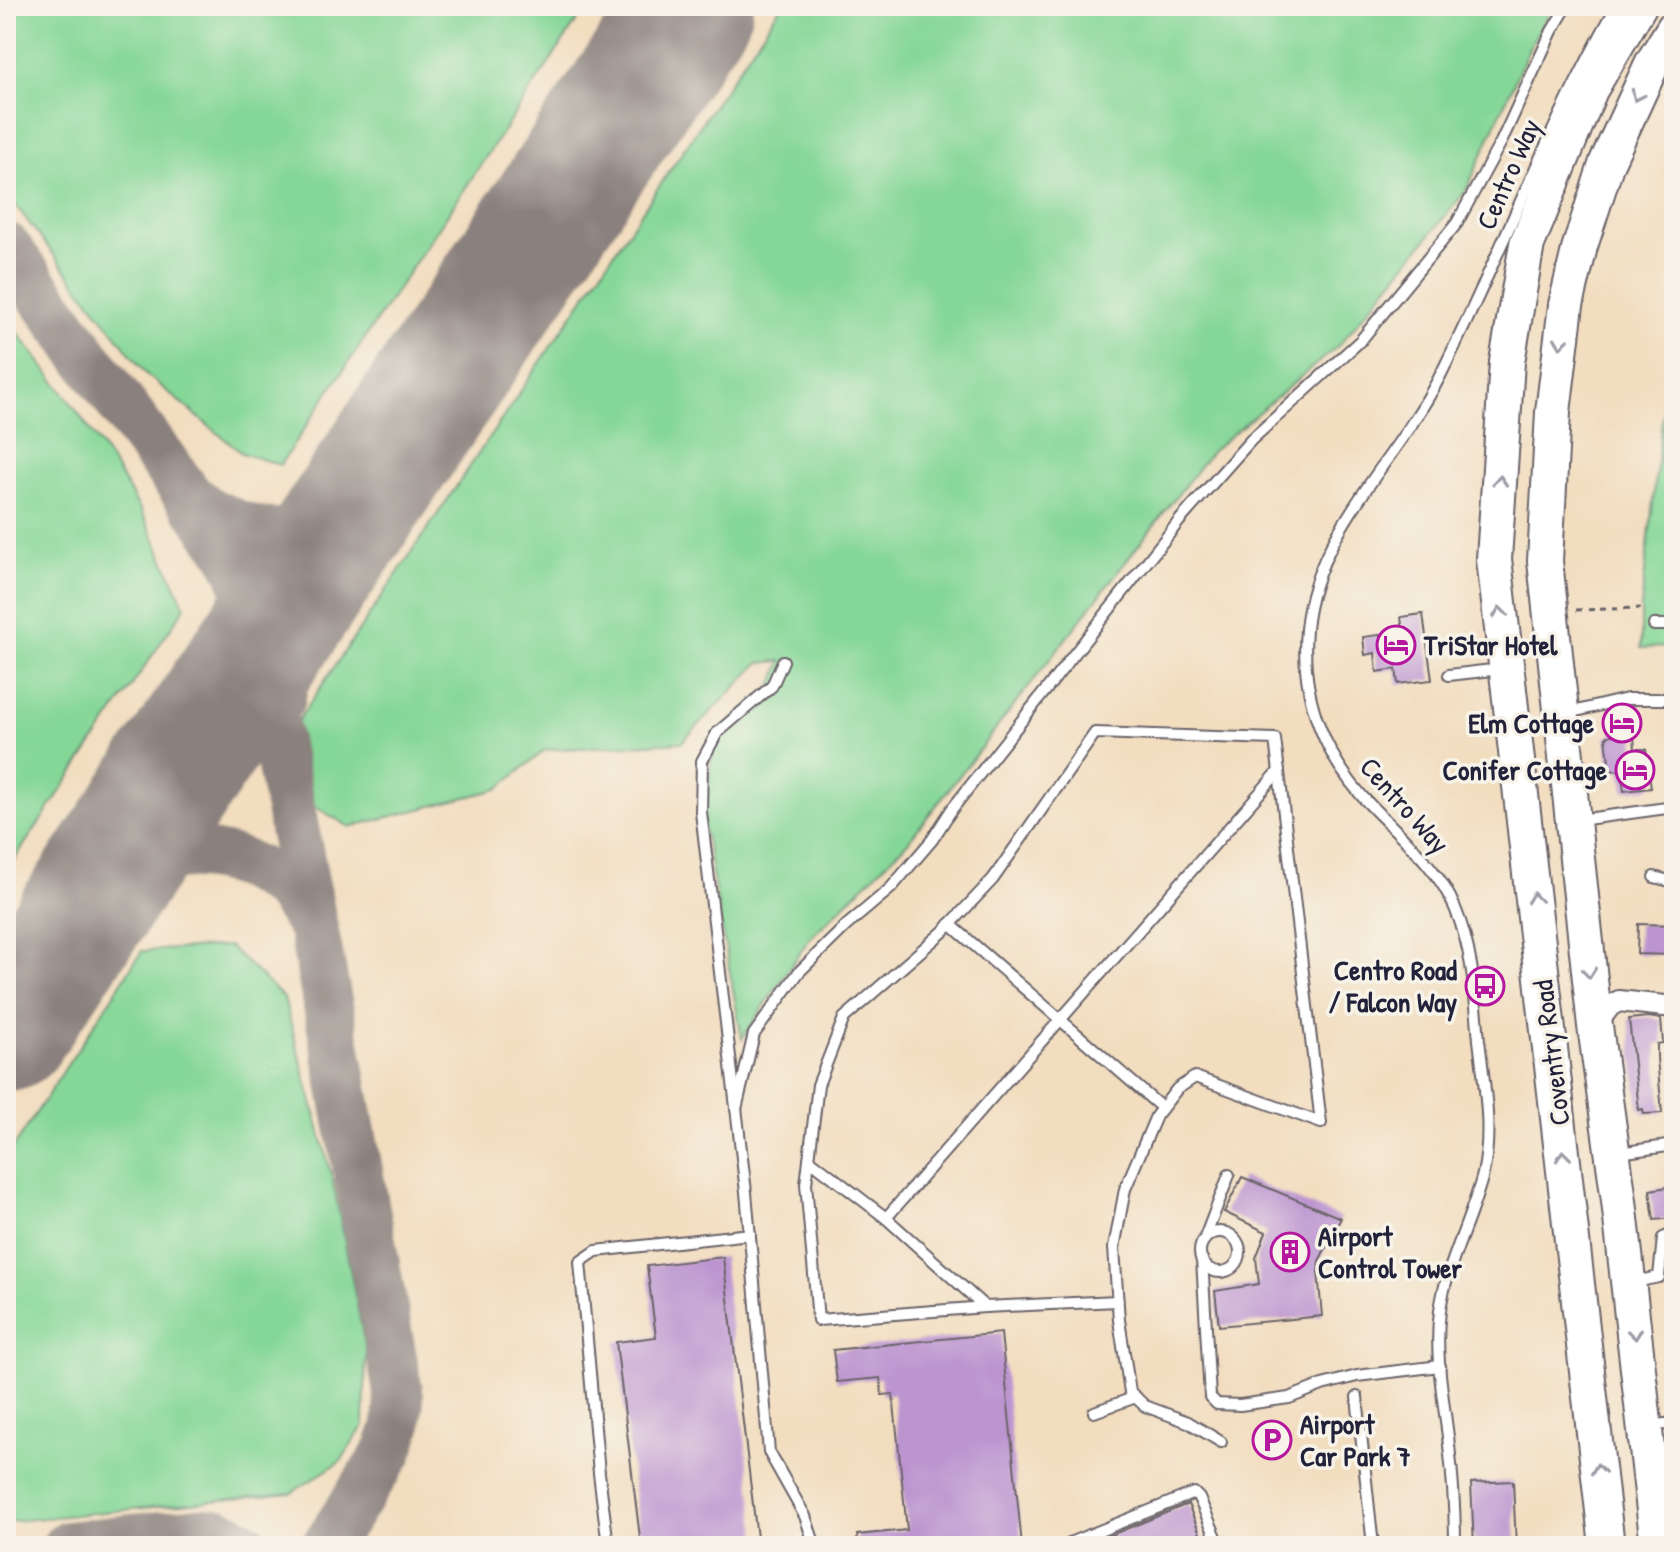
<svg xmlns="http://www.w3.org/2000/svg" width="1680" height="1552" viewBox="0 0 1680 1552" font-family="'Patrick Hand',sans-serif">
  <rect width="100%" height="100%" fill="#f7f3e8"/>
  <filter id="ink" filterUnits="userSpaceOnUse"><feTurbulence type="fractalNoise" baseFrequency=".0125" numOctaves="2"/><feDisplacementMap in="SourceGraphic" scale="16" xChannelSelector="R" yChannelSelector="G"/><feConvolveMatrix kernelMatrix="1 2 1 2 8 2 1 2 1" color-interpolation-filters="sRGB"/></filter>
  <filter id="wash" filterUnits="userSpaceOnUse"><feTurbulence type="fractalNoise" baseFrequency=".006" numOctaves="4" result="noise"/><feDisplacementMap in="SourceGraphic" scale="32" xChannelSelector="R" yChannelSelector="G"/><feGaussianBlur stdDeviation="1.8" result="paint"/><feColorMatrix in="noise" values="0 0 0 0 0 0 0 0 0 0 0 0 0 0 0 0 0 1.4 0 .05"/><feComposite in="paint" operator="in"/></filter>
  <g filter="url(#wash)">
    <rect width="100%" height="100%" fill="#f2ddbf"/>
    <!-- green -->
    <g fill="#85d798" stroke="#547c6a" stroke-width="2">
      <polygon points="6,6 587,6 280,465 242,453 146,374 6,193"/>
      <polygon points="781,6 1554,6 1533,40 1466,191 1340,344 1211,452 907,843 810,938 742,1039 701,812 717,733 772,686 782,661 759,663 682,742 545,750 498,789 350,827 312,805 282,759 291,731"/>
      <polygon points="1674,314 1674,647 1641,648 1641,608"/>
      <path d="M6 318C54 380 103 442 141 511 157 542 170 575 185 607L6 872Z"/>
      <polygon points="229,946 284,998 332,1177 366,1352 364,1425 341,1461 291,1493 6,1522 6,1159 142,951"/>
    </g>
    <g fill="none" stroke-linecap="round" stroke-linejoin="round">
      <!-- taxiway -->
      <g stroke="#8a807d" stroke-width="50">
        <polyline points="6,247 229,551 239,568 250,599 330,1016 399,1397 397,1426 388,1452 326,1546"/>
        <path d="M198 503C208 513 223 519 236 524 288 546 324 527 365 493"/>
        <polyline points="281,697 291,634 323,558"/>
        <path d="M106 880C126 871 148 859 170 856 212 849 255 862 286 890 296 900 304 914 312 925"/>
        <polyline points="67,1546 198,1532 219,1533 246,1546"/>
      </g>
      <!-- runway -->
      <polyline stroke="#8a807d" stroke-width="126" points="6,1028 690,6"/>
    </g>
    <g id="blocks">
      <!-- building -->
      <g fill="#bc94d0">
        <polygon points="1423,614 1432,680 1398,684 1396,669 1377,672 1375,653 1365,655 1363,637 1403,632 1401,617"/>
        <polygon points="1632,708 1635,749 1646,749 1651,788 1624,791 1621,770 1610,771 1606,737 1612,735 1609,711"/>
        <polygon points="1638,924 1674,925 1674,955 1637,954"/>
        <polygon points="1648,1017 1661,1019 1663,1043 1657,1044 1657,1058 1662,1113 1644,1114 1643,1109 1639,1110 1629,1019"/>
        <polygon points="1242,1177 1341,1218 1319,1261 1318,1272 1322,1316 1219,1326 1215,1291 1259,1284 1256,1258 1266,1232 1224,1212"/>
        <polygon points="1674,1186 1674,1218 1654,1220 1650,1190"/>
        <polygon points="723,1257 758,1546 641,1546 616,1342 656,1337 647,1266"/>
        <polygon points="1001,1333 1022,1546 858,1546 857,1535 907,1530 893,1394 882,1395 880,1378 837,1382 833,1350"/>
        <polygon points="1513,1481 1516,1546 1474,1546 1471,1483"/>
        <polygon points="1188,1504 1205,1546 1084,1546"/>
      </g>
    </g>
  </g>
  <g filter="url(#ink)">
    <use href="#blocks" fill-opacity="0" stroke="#6b6369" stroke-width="2"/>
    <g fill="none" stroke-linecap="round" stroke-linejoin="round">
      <defs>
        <g id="service">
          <polyline points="1654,625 1674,625"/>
          <polyline points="783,661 772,686 717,733 702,761 701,812 746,1192 769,1452 805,1516 815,1546"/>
          <polyline points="1449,675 1501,669"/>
          <polyline points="1568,713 1627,699 1674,699"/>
          <polyline points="1579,820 1674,807"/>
          <polyline points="1654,877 1674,882"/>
          <polyline points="950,924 1162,1108"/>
          <polyline points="736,1109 754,1034 799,972 847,925 891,888 932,840 952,809 1180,520 1251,440 1361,340 1457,223 1501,142 1552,31 1567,6"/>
          <polyline points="1619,1153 1674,1145"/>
          <polyline points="809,1159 886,1218 985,1307"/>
          <polyline points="886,1218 1279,771"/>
          <circle cx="1220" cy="1252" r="20"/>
          <polyline points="1204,1240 1229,1175"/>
          <polyline points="1202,1259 1210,1397 1217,1404 1240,1405 1289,1398 1322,1385 1357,1376 1440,1366"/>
          <polyline points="1634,1282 1659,1277 1663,1238 1674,1233"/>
          <polyline points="1118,1301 985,1307 818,1320 806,1184 818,1085 844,1018 945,930 993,879 1095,733 1275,739 1321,1123 1195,1077 1177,1089 1156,1116 1125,1189 1114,1248 1119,1320 1130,1392 1145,1406 1188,1422 1221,1442"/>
          <polyline points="1357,1397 1373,1546"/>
          <polyline points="1094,1412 1136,1397"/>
          <polyline points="1648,1426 1674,1423"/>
          <polyline points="608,1546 599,1473 580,1262 596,1251 750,1234"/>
          <polyline points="1069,1546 1072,1542 1194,1493 1199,1498 1220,1546"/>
          <path d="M1455 1546C1455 1512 1453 1479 1449 1445 1444 1401 1434 1355 1440 1311 1445 1268 1472 1218 1483 1174 1493 1130 1484 1084 1479 1040 1475 996 1473 950 1455 908 1439 869 1405 840 1376 811 1326 762 1300 699 1306 629 1315 531 1396 462 1439 378 1501 256 1548 125 1617 6"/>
        </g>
        <polyline id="minor" points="1595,1026 1610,1006 1619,1001 1674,1007"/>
        <g id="trunk">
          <polyline points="1607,1546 1494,559 1507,362 1527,244 1590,90 1639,6"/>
          <polyline points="1658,1546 1619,1201 1595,1026 1545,561 1553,412 1566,305 1580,246 1607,162 1652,64 1674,28"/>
        </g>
      </defs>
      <!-- service casing -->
      <use href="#service" stroke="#6b6369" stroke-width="14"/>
      <!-- minor casing -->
      <use href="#minor" stroke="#6b6369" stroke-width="24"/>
      <!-- trunk casing -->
      <use href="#trunk" stroke="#6b6369" stroke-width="38"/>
      <!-- path -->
      <polyline stroke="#6b6369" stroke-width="3" stroke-dasharray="6 6" stroke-linecap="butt" points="1576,610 1641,608"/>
      <!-- service -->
      <use href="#service" stroke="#fff" stroke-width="10"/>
      <!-- minor -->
      <use href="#minor" stroke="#fff" stroke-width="20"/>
      <!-- trunk -->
      <use href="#trunk" stroke="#fff" stroke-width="34"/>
    </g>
    <!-- one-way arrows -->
    <defs><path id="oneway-chevron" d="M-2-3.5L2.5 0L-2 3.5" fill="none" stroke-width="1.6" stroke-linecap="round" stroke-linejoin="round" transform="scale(2)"/></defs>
    <g stroke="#9c9ca7">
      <use href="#oneway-chevron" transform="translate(1637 96) rotate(115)"/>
      <use href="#oneway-chevron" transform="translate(1561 343) rotate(97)"/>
      <use href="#oneway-chevron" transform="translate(1500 481) rotate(-86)"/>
      <use href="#oneway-chevron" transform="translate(1500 612) rotate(-97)"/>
      <use href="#oneway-chevron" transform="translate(1534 898) rotate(-96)"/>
      <use href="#oneway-chevron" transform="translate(1589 973) rotate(84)"/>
      <use href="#oneway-chevron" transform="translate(1563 1156) rotate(-97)"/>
      <use href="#oneway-chevron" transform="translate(1635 1334) rotate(83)"/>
      <use href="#oneway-chevron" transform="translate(1598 1469) rotate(-97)"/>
    </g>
  </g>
  <!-- icons -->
  <defs>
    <symbol id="hotel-ring" viewBox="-11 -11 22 22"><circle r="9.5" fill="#f7f3e8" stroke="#b5179e" stroke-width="1.5"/><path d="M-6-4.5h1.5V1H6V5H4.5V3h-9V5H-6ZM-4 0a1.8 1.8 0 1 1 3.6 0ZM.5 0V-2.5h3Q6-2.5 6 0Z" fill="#b5179e"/></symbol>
    <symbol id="bus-ring" viewBox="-11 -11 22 22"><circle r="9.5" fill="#f7f3e8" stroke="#b5179e" stroke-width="1.5"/><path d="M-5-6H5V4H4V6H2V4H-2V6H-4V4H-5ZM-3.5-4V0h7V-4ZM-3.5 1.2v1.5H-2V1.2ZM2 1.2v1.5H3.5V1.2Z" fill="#b5179e"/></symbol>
    <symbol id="building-ring" viewBox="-11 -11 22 22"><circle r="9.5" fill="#f7f3e8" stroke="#b5179e" stroke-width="1.5"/><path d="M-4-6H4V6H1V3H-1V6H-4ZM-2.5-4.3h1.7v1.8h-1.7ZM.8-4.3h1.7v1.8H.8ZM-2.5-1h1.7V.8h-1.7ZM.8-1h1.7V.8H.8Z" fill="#b5179e"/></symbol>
    <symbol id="parking-ring" viewBox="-11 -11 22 22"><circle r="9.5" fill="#f7f3e8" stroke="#b5179e" stroke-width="1.5"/><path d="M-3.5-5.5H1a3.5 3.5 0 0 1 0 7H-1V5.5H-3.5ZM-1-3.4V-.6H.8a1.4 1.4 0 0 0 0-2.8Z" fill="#b5179e"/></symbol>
  </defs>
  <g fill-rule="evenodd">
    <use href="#hotel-ring" x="1374" y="623" width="44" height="44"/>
    <use href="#hotel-ring" x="1600" y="701" width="44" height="44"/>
    <use href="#hotel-ring" x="1613" y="748" width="44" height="44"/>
    <use href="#bus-ring" x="1463" y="964" width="44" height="44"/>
    <use href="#building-ring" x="1268" y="1230" width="44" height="44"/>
    <use href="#parking-ring" x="1250" y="1418" width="44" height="44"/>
  </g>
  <g text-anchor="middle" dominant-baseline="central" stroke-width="7" stroke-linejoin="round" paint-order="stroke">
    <!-- street labels -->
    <g font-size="28" fill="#22223b" stroke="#f7f3e8">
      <text transform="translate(1508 174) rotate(-66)">Centro Way</text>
      <text transform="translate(1405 805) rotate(48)">Centro Way</text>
      <text transform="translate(1551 1053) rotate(-97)">Coventry Road</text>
    </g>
    <!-- poi labels -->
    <g font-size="28" font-weight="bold" fill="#22223b" stroke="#f7f3e8" text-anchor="start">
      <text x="1424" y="645">TriStar Hotel</text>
      <text x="1594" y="723" text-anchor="end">Elm Cottage</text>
      <text x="1607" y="770" text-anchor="end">Conifer Cottage</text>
      <text x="1457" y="970" text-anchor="end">Centro Road<tspan x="1457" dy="32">/ Falcon Way</tspan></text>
      <text x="1318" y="1236">Airport<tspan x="1318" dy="32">Control Tower</tspan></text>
      <text x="1300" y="1424">Airport<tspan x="1300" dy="32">Car Park 7</tspan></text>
    </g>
  </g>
  <!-- margin -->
  <rect width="1680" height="1552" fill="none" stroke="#f7f3e8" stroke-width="32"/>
</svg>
